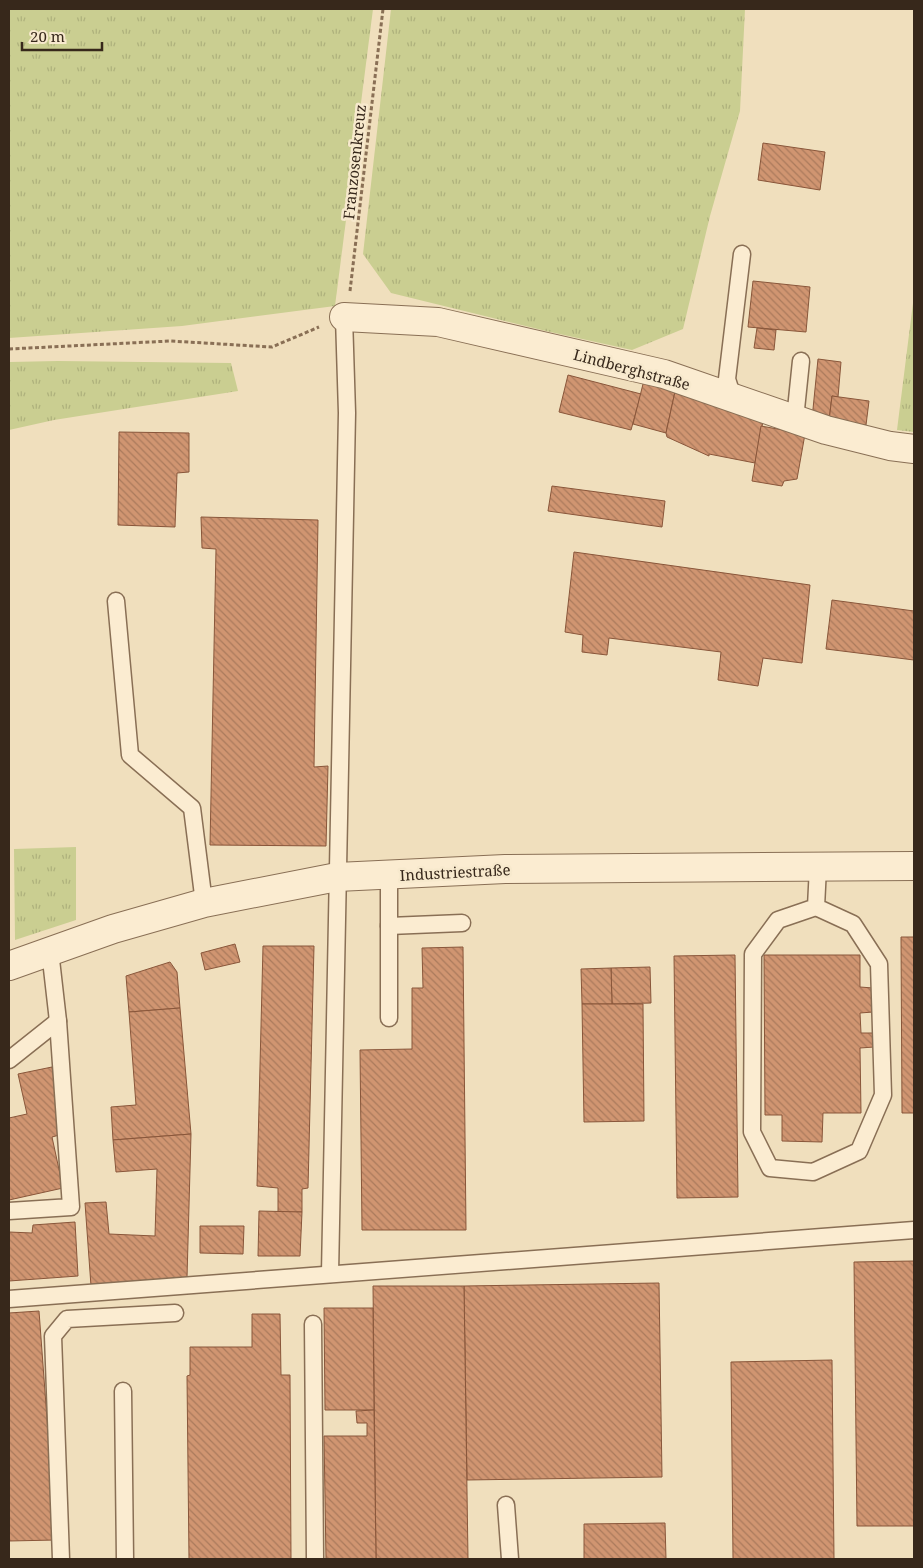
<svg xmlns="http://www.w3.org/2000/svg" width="923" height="1568" viewBox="0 0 923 1568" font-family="'Noto Serif',serif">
  <defs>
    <pattern id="grass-tufts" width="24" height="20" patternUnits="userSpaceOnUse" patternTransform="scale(1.25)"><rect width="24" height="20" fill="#cace91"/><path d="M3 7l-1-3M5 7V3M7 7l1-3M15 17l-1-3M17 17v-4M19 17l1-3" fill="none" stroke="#aeb17c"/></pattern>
    <pattern id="building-back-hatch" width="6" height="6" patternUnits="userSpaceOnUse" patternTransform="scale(1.25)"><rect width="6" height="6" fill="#d09571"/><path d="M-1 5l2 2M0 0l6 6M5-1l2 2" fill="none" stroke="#aa7a5c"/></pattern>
  </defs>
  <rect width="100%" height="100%" fill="#f0dfbd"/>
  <!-- grass -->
  <g fill="url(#grass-tufts)">
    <polygon points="9,9 373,9 335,306 182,326 9,338"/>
    <polygon points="391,9 745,9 740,111 710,216 683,329 632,350 546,331 391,293 363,254"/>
    <polygon points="914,295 914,432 897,430"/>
    <polygon points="58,361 231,363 238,391 54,420 9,430 9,362"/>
    <polygon points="76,847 76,920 15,940 14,849"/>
  </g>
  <!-- building -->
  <g fill="url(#building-back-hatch)" stroke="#89563a">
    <polygon points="763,143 825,152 820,190 758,180"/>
    <polygon points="753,281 810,287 806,332 748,327"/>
    <polygon points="757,328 776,330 774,350 754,348"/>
    <polygon points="818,359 841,362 838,397 832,396 829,421 812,419"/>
    <polygon points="568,375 641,394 631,430 559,412"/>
    <polygon points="644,380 676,387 666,433 633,424"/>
    <polygon points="676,387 764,416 755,463 709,454 709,456 667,437 666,433"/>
    <polygon points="832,396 869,401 866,425 829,421"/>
    <polygon points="761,426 805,434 797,479 784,481 782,486 752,481"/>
    <polygon points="119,432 189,433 189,472 177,473 175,527 118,525"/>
    <polygon points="552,486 665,501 662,527 548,511"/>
    <polygon points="201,517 318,520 314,767 328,766 326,846 210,845 216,549 202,548"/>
    <polygon points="574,552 810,585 802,663 763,658 758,686 718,680 721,652 609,638 607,655 582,652 583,635 565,632"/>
    <polygon points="832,600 914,611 914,660 826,649"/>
    <polygon points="901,937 914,937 914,1113 902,1113"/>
    <polygon points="235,944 240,962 205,970 201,953"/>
    <polygon points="263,946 314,946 308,1188 302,1189 302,1212 278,1212 278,1188 257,1186"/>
    <polygon points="463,947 466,1230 362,1230 360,1050 412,1049 412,988 423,988 422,948"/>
    <polygon points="735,955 738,1197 677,1198 674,956"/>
    <polygon points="764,955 860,955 860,987 873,988 873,1012 860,1013 861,1033 873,1033 874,1047 860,1048 861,1113 823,1113 822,1142 782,1141 782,1115 765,1115"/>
    <polygon points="170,962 177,972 180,1008 129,1012 126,976"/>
    <polygon points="650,967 651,1003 612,1004 611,968"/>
    <polygon points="611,968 612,1004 582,1004 581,969"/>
    <polygon points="582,1004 643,1004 644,1121 584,1122"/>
    <polygon points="180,1008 191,1134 113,1140 111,1107 136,1105 129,1012"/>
    <polygon points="52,1067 63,1134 52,1137 63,1188 9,1200 9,1118 27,1114 18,1074"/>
    <polygon points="191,1134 187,1278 91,1286 85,1203 106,1202 109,1234 155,1236 157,1169 116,1172 113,1140"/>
    <polygon points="259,1211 302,1212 300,1256 258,1256"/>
    <polygon points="75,1222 78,1276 9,1281 9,1232 32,1233 33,1225"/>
    <polygon points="200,1226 244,1226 243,1254 200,1253"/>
    <polygon points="914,1261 914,1526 857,1526 854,1262"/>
    <polygon points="659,1283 662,1477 467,1480 464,1286"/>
    <polygon points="373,1286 464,1286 468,1559 376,1559"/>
    <polygon points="324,1308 373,1308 374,1410 325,1410"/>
    <polygon points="39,1311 56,1540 9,1541 9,1313"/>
    <polygon points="252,1314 280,1314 281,1375 290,1375 291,1559 189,1559 187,1376 190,1375 190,1347 252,1347"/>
    <polygon points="832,1360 834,1559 733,1559 731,1362"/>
    <polygon points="374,1410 376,1559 326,1559 324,1436 367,1436 367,1423 357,1423 356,1411"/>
    <polygon points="665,1523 666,1559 584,1559 584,1524"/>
  </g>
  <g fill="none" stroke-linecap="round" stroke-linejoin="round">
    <defs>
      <g id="service">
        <polyline points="733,398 727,379 742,254"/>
        <polyline points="795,419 801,361"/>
        <polyline points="116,601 130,755 192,808 204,903"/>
        <polyline points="816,907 853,924 879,964 883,1095 859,1151 813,1172 770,1168 752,1132 753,954 778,920 816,907 818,867"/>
        <polyline points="389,926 462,923"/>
        <polyline points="389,1018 389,875"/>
        <polyline points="9,1060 58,1021"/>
        <polyline points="9,1211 71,1207 58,1021 50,951"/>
        <polyline points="330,1274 347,413 344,317"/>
        <polyline points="9,1299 914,1230"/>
        <polyline points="313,1324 315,1559"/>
        <polyline points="123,1391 125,1559"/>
        <polyline points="506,1505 510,1559"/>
        <polyline points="61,1559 53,1336 67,1319 175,1313"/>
      </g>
      <g id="minor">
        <polyline points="344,317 438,322 664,374 826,430 890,446 914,449"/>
        <polyline points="9,966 113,929 204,903 337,877 505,869 914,866"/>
      </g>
    </defs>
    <!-- service casing -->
    <use href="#service" stroke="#896f55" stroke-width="19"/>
    <!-- minor casing -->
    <use href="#minor" stroke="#896f55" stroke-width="30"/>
    <!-- path -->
    <g stroke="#896f55" stroke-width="3" stroke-dasharray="4 2.5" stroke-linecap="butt">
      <polyline points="350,291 383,9"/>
      <polyline points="9,349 170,341 272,347 319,327"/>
    </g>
    <!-- service -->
    <use href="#service" stroke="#fbecd1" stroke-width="16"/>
    <!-- minor -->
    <use href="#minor" stroke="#fbecd1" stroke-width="28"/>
  </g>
  <g text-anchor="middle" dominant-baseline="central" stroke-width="5" stroke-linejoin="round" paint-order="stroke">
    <!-- street labels -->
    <g font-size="15" fill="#37281b" stroke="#f7e9cd">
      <text transform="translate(354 162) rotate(-84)">Franzosenkreuz</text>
      <text transform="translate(632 369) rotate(15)">Lindberghstraße</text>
      <text transform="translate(455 872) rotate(-3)">Industriestraße</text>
    </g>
  </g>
  <!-- border -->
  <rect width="923" height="1568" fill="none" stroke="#37281b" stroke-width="20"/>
  <!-- scale -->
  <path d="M22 42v8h80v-8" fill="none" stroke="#37281b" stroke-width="2.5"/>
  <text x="30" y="42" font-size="15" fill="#37281b" stroke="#f7e9cd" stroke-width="4" paint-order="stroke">20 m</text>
</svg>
